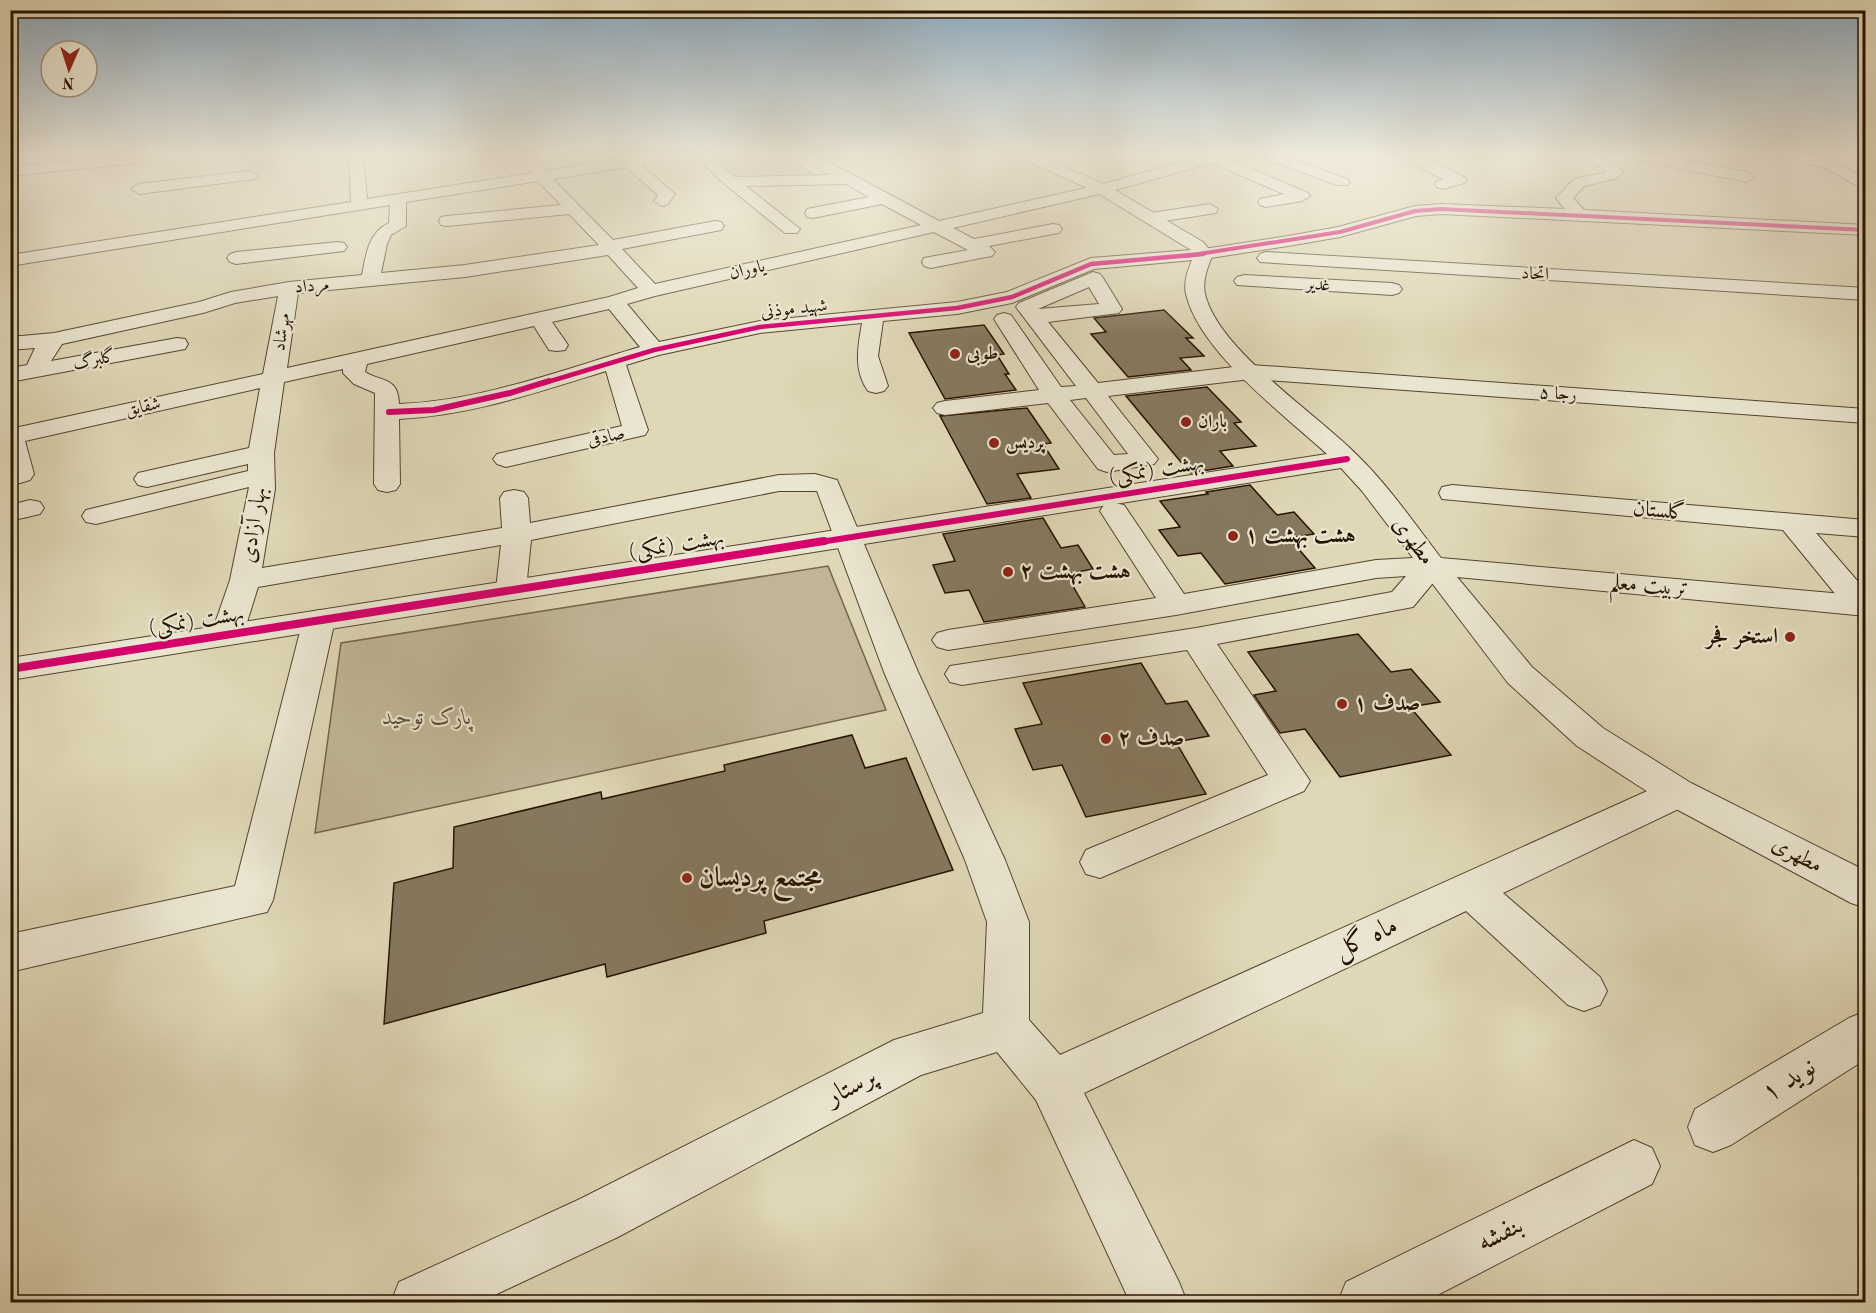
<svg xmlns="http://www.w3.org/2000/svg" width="1876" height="1313" viewBox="0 0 1876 1313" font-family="'Old Standard TT',Amiri,serif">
  <rect width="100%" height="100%" fill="#dfd7b6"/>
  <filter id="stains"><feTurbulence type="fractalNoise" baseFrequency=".00333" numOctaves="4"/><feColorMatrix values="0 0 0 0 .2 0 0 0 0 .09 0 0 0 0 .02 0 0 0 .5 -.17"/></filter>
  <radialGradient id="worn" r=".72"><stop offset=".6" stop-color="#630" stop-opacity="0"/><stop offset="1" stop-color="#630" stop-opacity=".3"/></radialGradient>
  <!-- green -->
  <g fill="#c0b697" stroke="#73644c" stroke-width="1.5">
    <polygon points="785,155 818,177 725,179 702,157"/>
    <polygon points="828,566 886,710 315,833 341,643"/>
  </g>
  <!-- building -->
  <g fill="#86795f" stroke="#261301" stroke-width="1.5">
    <polygon points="1164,310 1193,338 1186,338 1204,356 1180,358 1191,370 1128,377 1091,334 1106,332 1094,318"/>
    <polygon points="984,325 1004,354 997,355 1009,374 1005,374 1016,390 945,399 909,333"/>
    <polygon points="1207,387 1241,422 1234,423 1256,446 1220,451 1233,466 1190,473 1126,396"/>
    <polygon points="1027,408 1051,443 1043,444 1059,469 1017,474 1031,498 987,504 940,416"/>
    <polygon points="1250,485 1277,515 1294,512 1314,534 1289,538 1315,568 1225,584 1201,553 1178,556 1159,530 1180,527 1160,501 1208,494 1206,492"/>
    <polygon points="1043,518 1061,548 1078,545 1093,569 1066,574 1085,607 984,622 969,590 945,593 933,565 955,561 943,534"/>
    <polygon points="1358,634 1391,672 1411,669 1440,702 1410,707 1451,755 1340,777 1305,729 1280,733 1254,695 1276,691 1248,652"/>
    <polygon points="1141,663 1166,704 1187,701 1209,736 1176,742 1206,794 1086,817 1062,765 1033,770 1015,729 1042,724 1023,683"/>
    <polygon points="852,735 865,768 906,758 953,870 764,921 766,933 607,977 605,964 384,1024 394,883 453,868 454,827 601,792 602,799 725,771 724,765"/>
  </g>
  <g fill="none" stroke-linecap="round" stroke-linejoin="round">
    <defs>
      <g id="minor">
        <polygon points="146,154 160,154 163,157 156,161 10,176 10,167"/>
        <path d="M349 154H363L367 199 532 173 525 162 532 158 537 159 546 171 644 154H666L664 157 640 164 675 194 668 204 662 206 654 201 658 195 626 167 553 179 613 240 715 221 721 222 724 226 721 230 622 249 655 284 921 225 882 204 813 218 807 217 805 213 807 209 869 197 846 184 746 186 800 229 797 233H785L726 185 693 154H708L735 177 830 175 797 154H814L939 221 1099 185 1204 156 1203 154H1217L1308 193 1310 196 1302 201 1266 207 1260 205 1258 202 1260 199 1284 194 1212 163 1108 192 953 228 974 239 1053 224 1059 225 1062 229 1059 233 1053 234 989 246 995 252 992 256 986 257 931 268 924 266 922 262 924 258 968 250 934 232 655 296 627 304 659 342 760 321 957 302 1007 292 1091 258 1204 249 1288 236 1338 227 1415 206 1441 204 1565 209 1556 198 1574 179 1607 172 1582 154H1598L1624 171 1617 178 1584 186 1573 198 1584 210 1866 225V235L1441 214 1416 216 1340 237 1288 246 1204 259 1094 269 1012 303 957 314 883 321 878 356 888 386 884 391 876 393 868 391C853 370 858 346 862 323L760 333 659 355 626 365 648 430 645 435 506 467 497 464 493 459 497 454 622 426 606 371C538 392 470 416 399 419L400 484 396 490 387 492 378 490 374 484 375 393 354 384 343 373V369L284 382 274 453 275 489 262 568 502 528 500 498 504 492 514 490 524 492 528 498 530 523 779 475 815 474 837 480 918 672 1005 860 1029 922V1020L1060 1055 1665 783 1678 779 1691 783 1697 793 1691 803 1503 893 1600 977 1607 991 1600 1005 1584 1011 1568 1005 1466 911 1084 1093 1179 1282 1187 1302H1130L1036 1100 997 1052 921 1075 618 1237 480 1302H391L399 1282 580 1199 894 1040 983 1013 987 922 965 860 884 672 817 491H779L531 540 526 589 522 596 511 598 500 596 496 589 501 545 258 587 243 635 238 642 227 645 216 642 211 635 230 580 249 487 96 524 86 522 82 516 86 510 248 471V464L147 487 138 485 134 479 138 473 249 448 260 388 25 441 34 474 30 480 10 486V429L263 374 278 296 235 303 203 313 62 344 51 361 177 338 185 339 188 344 185 349 10 382V368L27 365 35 348 10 350V337L54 333 199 302 231 292 289 282 362 275C366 255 368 233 389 223L390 205 10 266V255L351 202ZM538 181 561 205 447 216 441 217 439 221 441 225 447 226 569 214 599 245 465 265 381 273 387 244 391 235 406 226V202ZM608 255 638 288 609 297 287 368 298 293 465 277ZM609 309 640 347C561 370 481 401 399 404 398 377 384 383 365 372L367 364 534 326 549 350 557 351 565 350 568 345 552 322Z"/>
        <polygon points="1259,154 1279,154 1347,179 1350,182 1347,185 1337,185 1261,157"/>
        <polygon points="1400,154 1417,154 1464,177 1467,180 1464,183 1443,189 1437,187 1435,184 1437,181 1444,179 1426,171"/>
        <polygon points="1622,154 1650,154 1747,172 1755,177 1747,182 1629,158"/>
        <polygon points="249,171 254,173 257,176 254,179 139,194 131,189 139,184"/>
        <polygon points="1210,204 1218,209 1216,213 1151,223 1143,218 1151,213"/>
        <polygon points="338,242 344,243 347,247 344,251 236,264 230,262 227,258 230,254 236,252"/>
        <polygon points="1266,252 1866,288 1866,300 1260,262 1257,258 1260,254"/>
        <path d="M1093 272 1100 274 1103 278 1122 309 1119 313 1048 322 1098 383 1251 365 1866 409V423L1251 379 1108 396 1158 459 1154 464 1107 472 1098 469 1048 403 945 415 937 413 933 408 937 403 945 401 1039 390 994 319 997 315 1004 313 1011 315 1061 387 1076 386 1016 307 1019 303ZM1089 287 1099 304 1038 309ZM1086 398 1128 454 1114 455 1070 400Z"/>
        <polygon points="1244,275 1392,283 1399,285 1402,289 1399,293 1392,295 1237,285 1234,281 1237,277"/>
        <polygon points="1452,485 1866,520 1866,537 1816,533 1866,591 1866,613 1850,612 1783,530 1442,499 1439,493 1442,487"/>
        <polygon points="30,500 40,502 44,508 40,514 10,521 10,505"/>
        <polygon points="1114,503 1124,505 1184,594 1376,560 1432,557 1442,560 1447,566 1413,607 1217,644 1310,781 1304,791 1100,878 1086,874 1080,862 1086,850 1268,775 1187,650 962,685 950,682 945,674 950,666 1196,628 1392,592 1406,576 1376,578 1176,615 948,650 937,647 932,640 937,633 948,630 1156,598 1100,511 1104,505"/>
        <polygon points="319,610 330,613 335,620 273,900 267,912 10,972 10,934 235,886 303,620 308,613"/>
        <polygon points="1866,1011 1866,1059 1731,1145 1713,1152 1695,1145 1688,1127 1695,1109 1849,1018"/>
        <polygon points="1634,1140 1652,1148 1660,1166 1652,1184 1424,1302 1338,1302 1346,1282"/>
      </g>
      <path id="tertiary" d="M1017 154H1035L1108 186 1203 242 1213 254C1208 266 1202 281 1205 294 1218 350 1316 413 1357 455 1389 486 1414 523 1441 558L1866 596V616L1457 577 1532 667 1603 728 1691 783 1866 871V908L1851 903 1665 803 1577 746 1508 683 1362 491 1341 468 10 680V658L1327 454C1284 415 1199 351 1186 294 1183 281 1189 266 1195 254L1191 250 1096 192 1019 157Z"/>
      <path id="secondary" d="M1786 154C1816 152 1840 164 1866 179V191L1827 169 1788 157Z"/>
    </defs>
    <!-- minor casing -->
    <use href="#minor" stroke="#54442e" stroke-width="2"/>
    <!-- tertiary casing -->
    <use href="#tertiary" stroke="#54442e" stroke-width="2"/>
    <!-- secondary casing -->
    <use href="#secondary" stroke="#261301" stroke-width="2"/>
    <!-- minor -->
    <use href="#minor" fill="#eae5d0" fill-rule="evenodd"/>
    <!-- tertiary -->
    <use href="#tertiary" fill="#eae5d0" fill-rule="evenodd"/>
    <!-- secondary -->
    <use href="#secondary" fill="#eae5d0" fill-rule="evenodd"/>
    <defs>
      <polyline id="cycleway-far3" points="1186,256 1340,232 1415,211 1441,209 1866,230"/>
      <polyline id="cycleway-far2" points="544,383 654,350 760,327 957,308 1012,297 1091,264 1203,254"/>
      <g id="cycleway-far1">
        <polyline points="389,412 434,410 510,393 549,381"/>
        <polyline points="814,543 1347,459"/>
      </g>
      <polyline id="cycleway" points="10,669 824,541"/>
    </defs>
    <!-- cycleway-far3 casing -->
    <use href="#cycleway-far3" stroke="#eae5d0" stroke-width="5"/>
    <!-- cycleway-far2 casing -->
    <use href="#cycleway-far2" stroke="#eae5d0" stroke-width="7"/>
    <!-- cycleway-far1 casing -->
    <use href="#cycleway-far1" stroke="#eae5d0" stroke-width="9"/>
    <!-- cycleway casing -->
    <use href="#cycleway" stroke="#eae5d0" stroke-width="11"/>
    <!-- cycleway-far3 -->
    <use href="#cycleway-far3" stroke="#d6006c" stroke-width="4"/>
    <!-- cycleway-far2 -->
    <use href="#cycleway-far2" stroke="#d6006c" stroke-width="4.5"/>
    <!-- cycleway-far1 -->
    <use href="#cycleway-far1" stroke="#d6006c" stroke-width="6"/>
    <!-- cycleway -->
    <use href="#cycleway" stroke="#d6006c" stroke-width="8"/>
  </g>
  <!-- sky -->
  <linearGradient id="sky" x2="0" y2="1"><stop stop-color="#8ba7bb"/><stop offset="0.46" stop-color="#f1edde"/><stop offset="1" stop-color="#f1edde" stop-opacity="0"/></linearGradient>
  <rect width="1876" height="337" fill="url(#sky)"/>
  <!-- markers -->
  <g fill="#8f2418" stroke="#eae5d0" stroke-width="2">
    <circle cx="955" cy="354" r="6"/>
    <circle cx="1186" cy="422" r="6"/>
    <circle cx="994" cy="443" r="6"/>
    <circle cx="1233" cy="536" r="6"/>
    <circle cx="1008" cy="572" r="6"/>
    <circle cx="1790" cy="637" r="6"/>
    <circle cx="1342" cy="704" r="6"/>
    <circle cx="1106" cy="739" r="6"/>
    <circle cx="687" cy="878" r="6"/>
  </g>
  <g text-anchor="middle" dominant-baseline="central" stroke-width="4.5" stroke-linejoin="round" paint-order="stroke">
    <!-- far-street labels -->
    <g font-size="18" fill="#261301" stroke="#eae5d0">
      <text transform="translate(747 270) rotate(-13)">یاوران</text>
      <text transform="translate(1535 274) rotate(3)">اتحاد</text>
      <text transform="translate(1318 285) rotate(3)">غدیر</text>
      <text transform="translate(312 286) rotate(-5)">مرداد</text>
      <text transform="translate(794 309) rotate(-6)">شهید موذنی</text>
      <text transform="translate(282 332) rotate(-81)">مهرشاد</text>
      <text transform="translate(94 360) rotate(-11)">گلبرگ</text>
      <text transform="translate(1558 394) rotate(4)">رجا ۵</text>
      <text transform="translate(143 407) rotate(-13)">شقایق</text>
      <text transform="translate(606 437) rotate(-12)">صادقی</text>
    </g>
    <!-- far-poi labels -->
    <g font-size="18" font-weight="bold" fill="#261301" stroke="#eae5d0" text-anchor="start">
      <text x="967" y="354">طوبی</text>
      <text x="1198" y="422">باران</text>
      <text x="1006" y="443">پردیس</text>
    </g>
    <!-- street labels -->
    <g font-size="22" fill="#261301" stroke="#eae5d0">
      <text transform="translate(1156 470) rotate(-9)">بهشت (نمکی)</text>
      <text transform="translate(1659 511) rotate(5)">گلستان</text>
      <text transform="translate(254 525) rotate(-81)">بهار آزادی</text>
      <text transform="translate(1413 541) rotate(53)">مطهری</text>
      <text transform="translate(676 545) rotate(-9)">بهشت (نمکی)</text>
      <text transform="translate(1649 586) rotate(5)">تربیت معلم</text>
      <text transform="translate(196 621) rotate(-9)">بهشت (نمکی)</text>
      <text transform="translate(1797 855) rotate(28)">مطهری</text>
    </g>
    <!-- poi labels -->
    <g font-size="22" font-weight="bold" fill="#261301" stroke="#eae5d0" text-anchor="start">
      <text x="1245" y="536">هشت بهشت ۱</text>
      <text x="1020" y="572">هشت بهشت ۲</text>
      <text x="1778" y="637" text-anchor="end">استخر فجر</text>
      <text x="1354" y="704">صدف ۱</text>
      <text x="1118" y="739">صدف ۲</text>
    </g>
    <!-- park labels -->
    <g font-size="22" font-style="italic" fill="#5c4c36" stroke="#eae5d0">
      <text x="427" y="718">پارک توحید</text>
    </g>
    <!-- near-poi labels -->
    <g font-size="27" font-weight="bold" fill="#261301" stroke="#eae5d0" text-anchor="start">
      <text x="699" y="878">مجتمع پردیسان</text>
    </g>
    <!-- near-street labels -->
    <g font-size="27" fill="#261301" stroke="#eae5d0">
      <text transform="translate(1366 938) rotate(-25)">ماه گل</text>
      <text transform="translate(1789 1080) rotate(-32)">نوید ۱</text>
      <text transform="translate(851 1087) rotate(-27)">پرستار</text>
      <text transform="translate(1500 1234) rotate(-27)">بنفشه</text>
    </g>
  </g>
  <!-- margin -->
  <rect width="1876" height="1313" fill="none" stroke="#dfd7b6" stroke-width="36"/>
  <rect x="12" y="12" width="1852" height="1289" fill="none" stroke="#261301" stroke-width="3"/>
  <rect x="18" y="18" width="1840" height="1277" fill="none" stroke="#261301" stroke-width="1.5"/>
  <!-- north arrow -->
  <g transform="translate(69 69) rotate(183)"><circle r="28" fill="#eae5d0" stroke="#9c917d" stroke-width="1.5"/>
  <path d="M0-4.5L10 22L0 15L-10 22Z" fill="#8f2418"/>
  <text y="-9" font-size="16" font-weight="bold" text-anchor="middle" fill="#261301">N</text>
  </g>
  <rect width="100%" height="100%" filter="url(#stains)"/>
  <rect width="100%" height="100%" fill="url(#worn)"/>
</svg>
